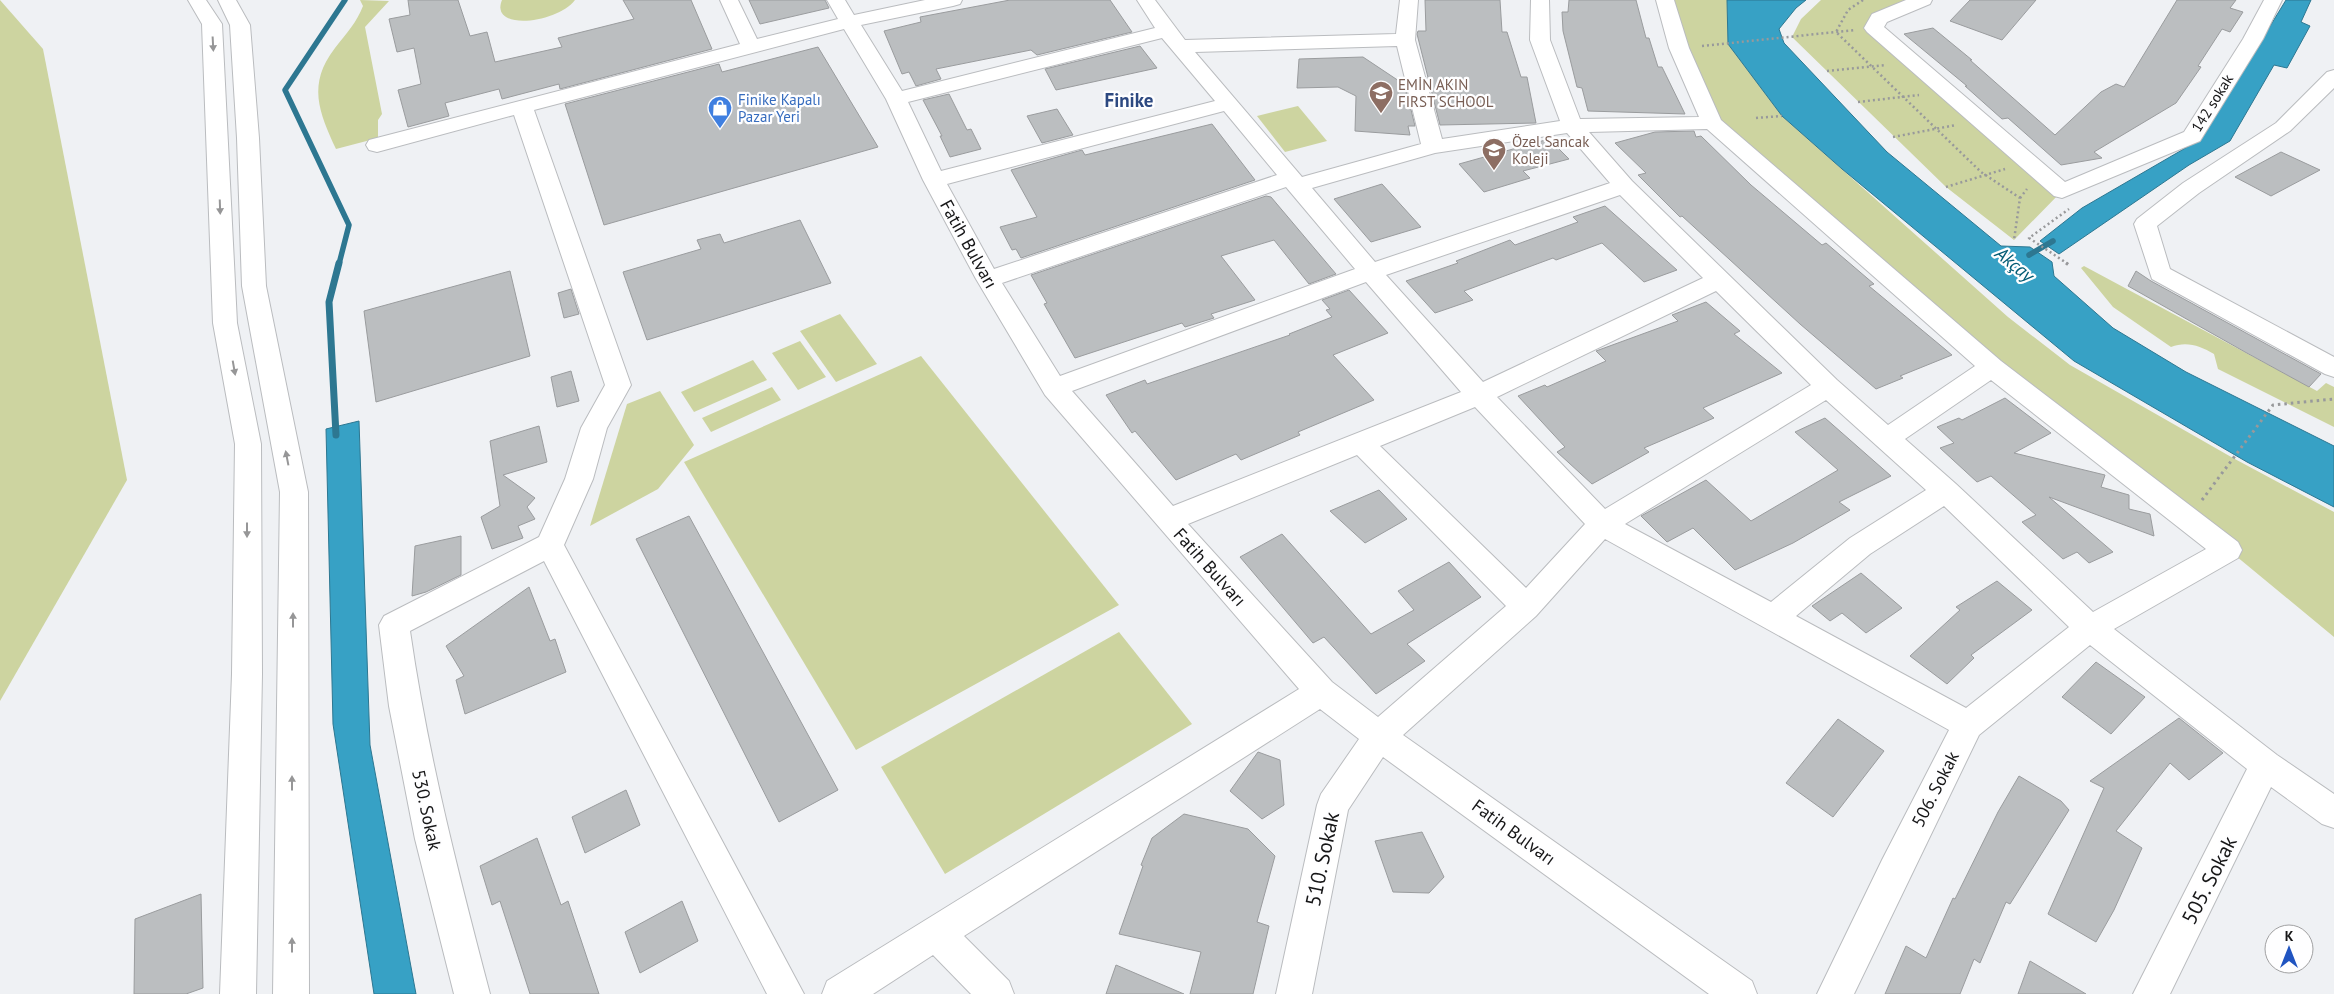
<svg xmlns="http://www.w3.org/2000/svg" width="2334" height="994" viewBox="0 0 2334 994" font-family="'PT Sans',sans-serif">
  <rect width="100%" height="100%" fill="#eff1f4"/>
  <!-- green -->
  <g fill="#cdd4a0">
    <polygon points="0,0 43,49 127,480 0,701"/>
    <path d="M360 0 389 1 365 27 382 114 378 120V138L336 149C319 112 307 84 335 48 346 34 357 22 363 6Z"/>
    <path d="M502 0H575C558 23 489 32 502 0Z"/>
    <polygon points="1665,0 1727,0 1728,44 1782,116 2008,317 2070,365 2233,458 2334,512 2334,637 1712,123"/>
    <polygon points="1821,0 1925,0 1874,28 2062,191 2014,240 1946,187 1792,37 1801,19"/>
    <polygon points="1298,106 1327,141 1285,152 1257,116"/>
    <path d="M2084 266 2317 391 2326 383 2334 387V427L2218 369 2214 354C2200 346 2187 341 2171 347L2113 307 2081 268Z"/>
    <polygon points="840,314 877,364 836,382 800,331"/>
    <polygon points="800,341 826,377 798,390 772,353"/>
    <polygon points="921,356 1119,605 856,750 684,462"/>
    <polygon points="753,360 767,380 694,412 681,392"/>
    <polygon points="772,387 781,400 711,432 702,418"/>
    <polygon points="660,391 694,445 658,489 590,526 627,404"/>
    <polygon points="1119,632 1192,724 945,874 881,767"/>
  </g>
  <!-- water -->
  <g fill="#37a1c5" stroke="#2d7791">
    <polygon points="1727,0 1806,0 1796,8 1779,29 1784,43 1887,152 2001,246 2030,247 2052,262 2054,276 2113,328 2186,372 2334,446 2334,507 2247,462 2074,361 1842,169 1782,116 1728,44"/>
    <polygon points="2286,0 2311,0 2301,22 2310,26 2287,68 2274,65 2230,141 2189,165 2059,254 2040,241 2082,208 2201,139"/>
    <polygon points="359,421 370,745 416,994 374,994 333,724 326,429"/>
  </g>
  <g fill="none" stroke-linecap="round" stroke-linejoin="round">
    <!-- stream-far1 -->
    <g stroke="#2d7791" stroke-width="5.5">
      <polyline points="2029,255 2053,241"/>
      <polyline points="339,264 349,225 285,90 345,0"/>
    </g>
    <!-- stream -->
    <polyline stroke="#2d7791" stroke-width="7" points="336,435 329,302 339,263"/>
  </g>
  <!-- building -->
  <g fill="#bbbec0" stroke="#9a9c9e">
    <polygon points="408,0 458,0 470,36 487,32 495,62 562,47 558,38 634,19 623,0 691,0 712,49 560,89 559,84 502,99 499,89 445,103 449,116 408,127 398,90 421,84 414,48 397,52 389,19 410,15"/>
    <polygon points="749,0 825,0 829,8 760,24"/>
    <polygon points="1010,0 1110,0 1132,32 1037,55 1031,50 936,69 941,79 916,86 909,72 902,74 884,31 921,22 920,17"/>
    <polygon points="1425,0 1500,0 1502,32 1507,32 1521,77 1527,77 1536,123 1440,125 1417,34 1418,31 1426,31"/>
    <polygon points="1569,0 1636,0 1646,38 1649,38 1658,67 1662,67 1685,114 1588,111 1582,88 1577,87 1563,31 1562,12 1568,12"/>
    <polygon points="1970,0 2036,0 2002,40 1950,21"/>
    <polygon points="2177,0 2236,0 2230,8 2243,12 2230,32 2222,29 2198,66 2201,67 2176,103 2094,152 2102,158 2061,165 2008,118 2002,119 1965,86 1967,86 1904,34 1933,28 1972,60 1970,60 2055,135 2101,92 2116,84 2124,87"/>
    <polygon points="1140,46 1157,68 1056,90 1045,69"/>
    <polygon points="818,47 878,147 604,225 565,104 719,64 722,72"/>
    <polygon points="1363,57 1405,85 1415,126 1408,126 1410,135 1355,131 1356,96 1338,87 1297,88 1299,59"/>
    <polygon points="949,94 967,130 971,129 981,149 950,157 940,136 942,136 923,100"/>
    <polygon points="1057,109 1073,135 1042,143 1027,116"/>
    <polygon points="1212,124 1255,180 1021,258 1016,249 1012,250 1000,227 1037,217 1011,170 1082,150 1085,155"/>
    <polygon points="1694,131 1696,137 1701,136 1751,185 1822,245 1826,243 1874,284 1869,286 1952,355 1900,376 1903,378 1876,389 1800,324 1682,216 1680,217 1638,175 1646,173 1615,143 1655,132"/>
    <polygon points="1549,139 1569,159 1523,171 1530,178 1484,192 1459,164"/>
    <polygon points="2281,152 2320,170 2271,196 2235,177"/>
    <polygon points="1382,184 1421,227 1371,242 1334,199"/>
    <polygon points="1266,196 1271,197 1336,274 1309,284 1274,240 1221,256 1255,300 1211,314 1214,318 1185,327 1182,323 1075,358 1044,304 1047,303 1031,275"/>
    <polygon points="1605,206 1677,270 1644,282 1602,243 1556,260 1553,258 1464,291 1473,300 1435,313 1406,281 1458,263 1456,261 1510,240 1515,245 1578,222 1573,217"/>
    <polygon points="800,220 831,283 647,340 623,272 701,249 697,240 720,234 724,243"/>
    <polygon points="510,271 530,356 376,402 364,311"/>
    <polygon points="2136,271 2151,281 2321,374 2309,387 2245,352 2128,286"/>
    <polygon points="571,289 579,314 564,318 558,293"/>
    <polygon points="1349,290 1388,333 1333,355 1374,400 1298,432 1300,435 1241,460 1236,454 1176,480 1135,431 1132,433 1106,395 1145,380 1147,384 1290,335 1289,334 1332,317 1326,310 1330,309 1322,300"/>
    <polygon points="1706,302 1740,331 1734,334 1782,373 1703,408 1714,418 1644,448 1649,452 1592,484 1557,452 1565,447 1518,396 1545,385 1547,387 1606,361 1596,351 1678,321 1672,315"/>
    <polygon points="571,371 579,401 557,407 551,377"/>
    <polygon points="2005,398 2051,433 2014,453 2105,475 2101,487 2129,495 2129,509 2150,514 2154,536 2049,497 2113,552 2089,563 2077,552 2063,559 2022,522 2036,515 1991,476 1977,482 1940,448 1954,443 1937,427 1959,418 1962,420"/>
    <polygon points="1825,418 1891,476 1839,502 1850,510 1793,543 1735,570 1693,528 1667,542 1641,516 1706,480 1751,521 1838,470 1795,432"/>
    <polygon points="539,426 547,462 503,475 535,498 527,507 535,519 518,526 523,538 492,549 481,517 500,506 490,441"/>
    <polygon points="1379,490 1407,519 1365,543 1330,511"/>
    <polygon points="689,516 838,790 779,822 636,539"/>
    <polygon points="1282,534 1371,634 1414,610 1398,591 1449,562 1481,597 1407,644 1425,661 1376,694 1324,637 1313,643 1240,557"/>
    <polygon points="461,536 461,575 426,592 412,596 415,546"/>
    <polygon points="1861,573 1902,608 1866,633 1842,613 1830,621 1812,606"/>
    <polygon points="1997,581 2032,610 1971,655 1974,658 1947,684 1910,656 1960,610 1956,607"/>
    <polygon points="529,587 550,641 555,639 566,672 465,714 456,680 464,676 446,646"/>
    <polygon points="2096,662 2145,697 2111,734 2062,697"/>
    <polygon points="2179,718 2223,753 2189,780 2170,763 2116,831 2142,848 2114,910 2096,942 2048,914 2104,788 2090,781"/>
    <polygon points="1838,719 1884,751 1833,817 1786,783"/>
    <polygon points="1258,752 1280,760 1284,805 1262,819 1230,791"/>
    <polygon points="2019,776 2061,801 2069,810 2010,904 2006,902 1980,963 1974,959 1960,994 1885,994 1906,946 1926,958 1953,898 1955,899 1998,812"/>
    <polygon points="626,790 640,825 585,853 572,817"/>
    <polygon points="1184,814 1248,829 1275,856 1257,922 1269,926 1253,994 1190,994 1201,952 1119,934 1143,866 1141,865 1152,838"/>
    <polygon points="1422,832 1444,877 1429,893 1393,892 1375,841"/>
    <polygon points="537,838 561,905 568,901 599,994 530,994 500,901 492,905 480,866"/>
    <polygon points="201,894 203,988 186,994 134,994 135,919"/>
    <polygon points="682,901 698,941 640,973 625,932"/>
    <polygon points="2030,961 2086,994 2018,994"/>
    <polygon points="1116,965 1184,994 1106,994"/>
  </g>
  <g fill="none" stroke-linecap="round" stroke-linejoin="round">
    <defs>
      <g id="minor">
        <polygon points="188,0 206,0 222,24 237,323 261,444 262,674 256,994 220,994 232,674 235,444 213,323 202,24"/>
        <polygon points="218,0 236,0 250,25 259,138 266,286 308,492 309,994 273,994 280,492 242,286 237,138 230,25"/>
        <path d="M720 0H738L757 39 838 19 827 0H845L854 15 925 0H962L960 4 953 6 861 25 902 91 1155 28 1137 0H1155L1185 40 1396 34 1400 0H1418L1415 40 1442 139 1560 121 1530 40 1531 0H1549L1550 40 1580 119 1699 117 1669 48 1656 0H1674L1689 48 1721 120 2001 361 2238 542 2242 550 2238 558 2114 629 2277 755 2334 794V828L2322 824 2271 787 2170 994H2133L2247 769 2090 645 1979 735 1854 994H1817L1882 860 1949 730 1605 539 1536 616 1403 735 1752 981 1757 994H1709L1383 757 1348 810 1312 994H1276L1317 805 1321 794 1359 739 1320 709 964 936 1009 981 1014 994H971L933 955 873 994H822L827 981 1299 689 1045 395 976 279 923 180 886 99 844 29 534 110 631 385 607 428 593 479 564 545 804 994H767L544 561 410 631C428 756 458 872 490 994H454L415 839 389 706 379 625 384 616 539 537 565 479 581 428 605 385 514 115 377 152 369 150 366 145 369 140 740 44ZM1162 38 1215 101 941 171 908 102ZM1397 46 1421 144 1302 177 1195 52ZM1224 111 1277 175 994 269 947 184ZM1707 129 1975 366 1888 425 1837 380 1632 181 1589 132ZM1567 133 1610 183 1375 262 1312 188 1435 153ZM1286 187 1355 269 1060 376 1002 283ZM1620 195 1703 278 1483 382 1386 275ZM1366 282 1461 392 1173 506 1072 391ZM1716 291 1811 385 1605 509 1497 397ZM1991 380 2206 549 2093 612 1956 484 1905 439ZM1826 400 1926 490 1850 538 1771 602 1625 524ZM1475 407 1585 524 1526 588 1380 446ZM1357 455 1506 606 1378 717 1332 682 1188 524ZM1944 506 2069 627 1966 708 1796 616 1870 554Z"/>
        <polygon points="1906,0 1932,0 1930,4 1887,22 1884,27 2065,182 2184,132 2243,39 2264,0 2282,0 2263,39 2200,141 2062,198 2054,196 1867,32 1864,28 1872,14"/>
        <polygon points="2334,70 2334,88 2290,131 2199,193 2157,226 2170,269 2334,357 2334,377 2325,374 2152,279 2134,224 2137,219 2183,183 2276,123 2327,72"/>
      </g>
    </defs>
    <!-- minor casing -->
    <use href="#minor" stroke="#babcbf" stroke-width="2"/>
    <!-- path-far1 -->
    <g stroke="#98999b" stroke-width="2.5" stroke-dasharray="2 3" stroke-linecap="butt">
      <polyline points="1863,0 1848,10 1836,32 1981,172 2020,198 2014,240"/>
      <polyline points="1702,46 1855,30"/>
      <polyline points="1827,71 1886,65"/>
      <polyline points="1858,102 1919,95"/>
      <polyline points="1756,118 1782,116"/>
      <polyline points="1893,137 1956,125"/>
      <polyline points="1946,187 2005,169"/>
      <polyline points="2020,198 2027,189"/>
      <polyline points="2068,264 2029,238 2069,209"/>
    </g>
    <!-- path -->
    <g stroke="#98999b" stroke-width="3" stroke-dasharray="2.5 4" stroke-linecap="butt">
      <polyline points="2066,263 2070,266"/>
      <polyline points="2202,500 2273,405 2334,399"/>
    </g>
    <!-- minor -->
    <use href="#minor" fill="#fff" fill-rule="evenodd"/>
  </g>
  <!-- one-way arrows -->
  <defs><path id="oneway-solid" d="M-6-.8H1V-3.2L6.5 0L1 3.2V.8H-6Z" transform="scale(1.25)"/></defs>
  <g fill="#969697">
    <use href="#oneway-solid" transform="translate(213 44) rotate(87)"/>
    <use href="#oneway-solid" transform="translate(220 207) rotate(88)"/>
    <use href="#oneway-solid" transform="translate(234 368) rotate(80)"/>
    <use href="#oneway-solid" transform="translate(287 458) rotate(-101)"/>
    <use href="#oneway-solid" transform="translate(247 530) rotate(90)"/>
    <use href="#oneway-solid" transform="translate(293 620) rotate(-90)"/>
    <use href="#oneway-solid" transform="translate(292 783) rotate(-90)"/>
    <use href="#oneway-solid" transform="translate(292 945) rotate(-90)"/>
  </g>
  <!-- icons -->
  <defs>
    <symbol id="school-pin" viewBox="-11 -11 22 30"><path d="M0 17L-7.5 6A9.5 9.5 0 1 1 7.5 6Z" fill="#8d6e63" stroke="#fefeff"/><path d="M0-5L7-2L0 1L-7-2ZM-4 1L0 2.5L4 1V4Q0 6-4 4Z" fill="#fff"/></symbol>
    <symbol id="shop-pin" viewBox="-11 -11 22 30"><path d="M0 17L-7.5 6A9.5 9.5 0 1 1 7.5 6Z" fill="#3f7fe0" stroke="#fefeff"/><path d="M-5-2.5h2.3a2.7 3.5 0 0 1 5.4 0H5L5.5 6h-11ZM-1.5-2.5h3a1.5 2.3 0 0 0-3 0Z" fill="#fff"/></symbol>
  </defs>
  <g fill-rule="evenodd">
    <use href="#school-pin" x="1367" y="79" width="28" height="38"/>
    <use href="#shop-pin" x="706" y="94" width="28" height="38"/>
    <use href="#school-pin" x="1480" y="136" width="28" height="38"/>
  </g>
  <g text-anchor="middle" dominant-baseline="central" stroke-width="4.5" stroke-linejoin="round" paint-order="stroke">
    <!-- far-education labels -->
    <g font-size="15" fill="#785e54" stroke="#fefeff" text-anchor="start">
      <text x="1398" y="84">EMİN AKIN<tspan x="1398" dy="17">FIRST SCHOOL</tspan></text>
      <text x="1512" y="141">Özel Sancak<tspan x="1512" dy="17">Koleji</tspan></text>
    </g>
    <!-- far-shop labels -->
    <g font-size="15" fill="#366cbe" stroke="#fefeff" text-anchor="start">
      <text x="738" y="99">Finike Kapalı<tspan x="738" dy="17">Pazar Yeri</tspan></text>
    </g>
    <!-- far-street labels -->
    <g font-size="15" fill="#161617" stroke="#fefeff">
      <text transform="translate(2212 103) rotate(-58)">142 sokak</text>
    </g>
    <!-- street labels -->
    <g font-size="18" fill="#161617" stroke="#fefeff">
      <text transform="translate(969 244) rotate(61)">Fatih Bulvarı</text>
      <text transform="translate(1210 567) rotate(48)">Fatih Bulvarı</text>
      <text transform="translate(1935 789) rotate(-63)">506. Sokak</text>
      <text transform="translate(427 810) rotate(78)">530. Sokak</text>
      <text transform="translate(1514 832) rotate(36)">Fatih Bulvarı</text>
    </g>
    <!-- far-district labels -->
    <g font-size="19" font-weight="bold" fill="#2d4981" stroke="#fefeff">
      <text x="1129" y="100">Finike</text>
    </g>
    <!-- water labels -->
    <g font-size="19" font-style="italic" fill="#035c75" stroke="#fefeff">
      <text transform="translate(2015 264) rotate(39)">Akçay</text>
    </g>
    <!-- near-street labels -->
    <g font-size="21" fill="#161617" stroke="#fefeff">
      <text transform="translate(1322 859) rotate(-78)">510. Sokak</text>
      <text transform="translate(2209 880) rotate(-63)">505. Sokak</text>
    </g>
  </g>
  <!-- north arrow -->
  <g transform="translate(2289 949)"><circle r="24" fill="#fefeff" stroke="#a1a1a2"/>
  <path d="M0-4L9 19L0 12L-9 19Z" fill="#2054c1"/>
  <text y="-8" font-size="14" font-weight="bold" text-anchor="middle" fill="#161617">K</text>
  </g>
</svg>
